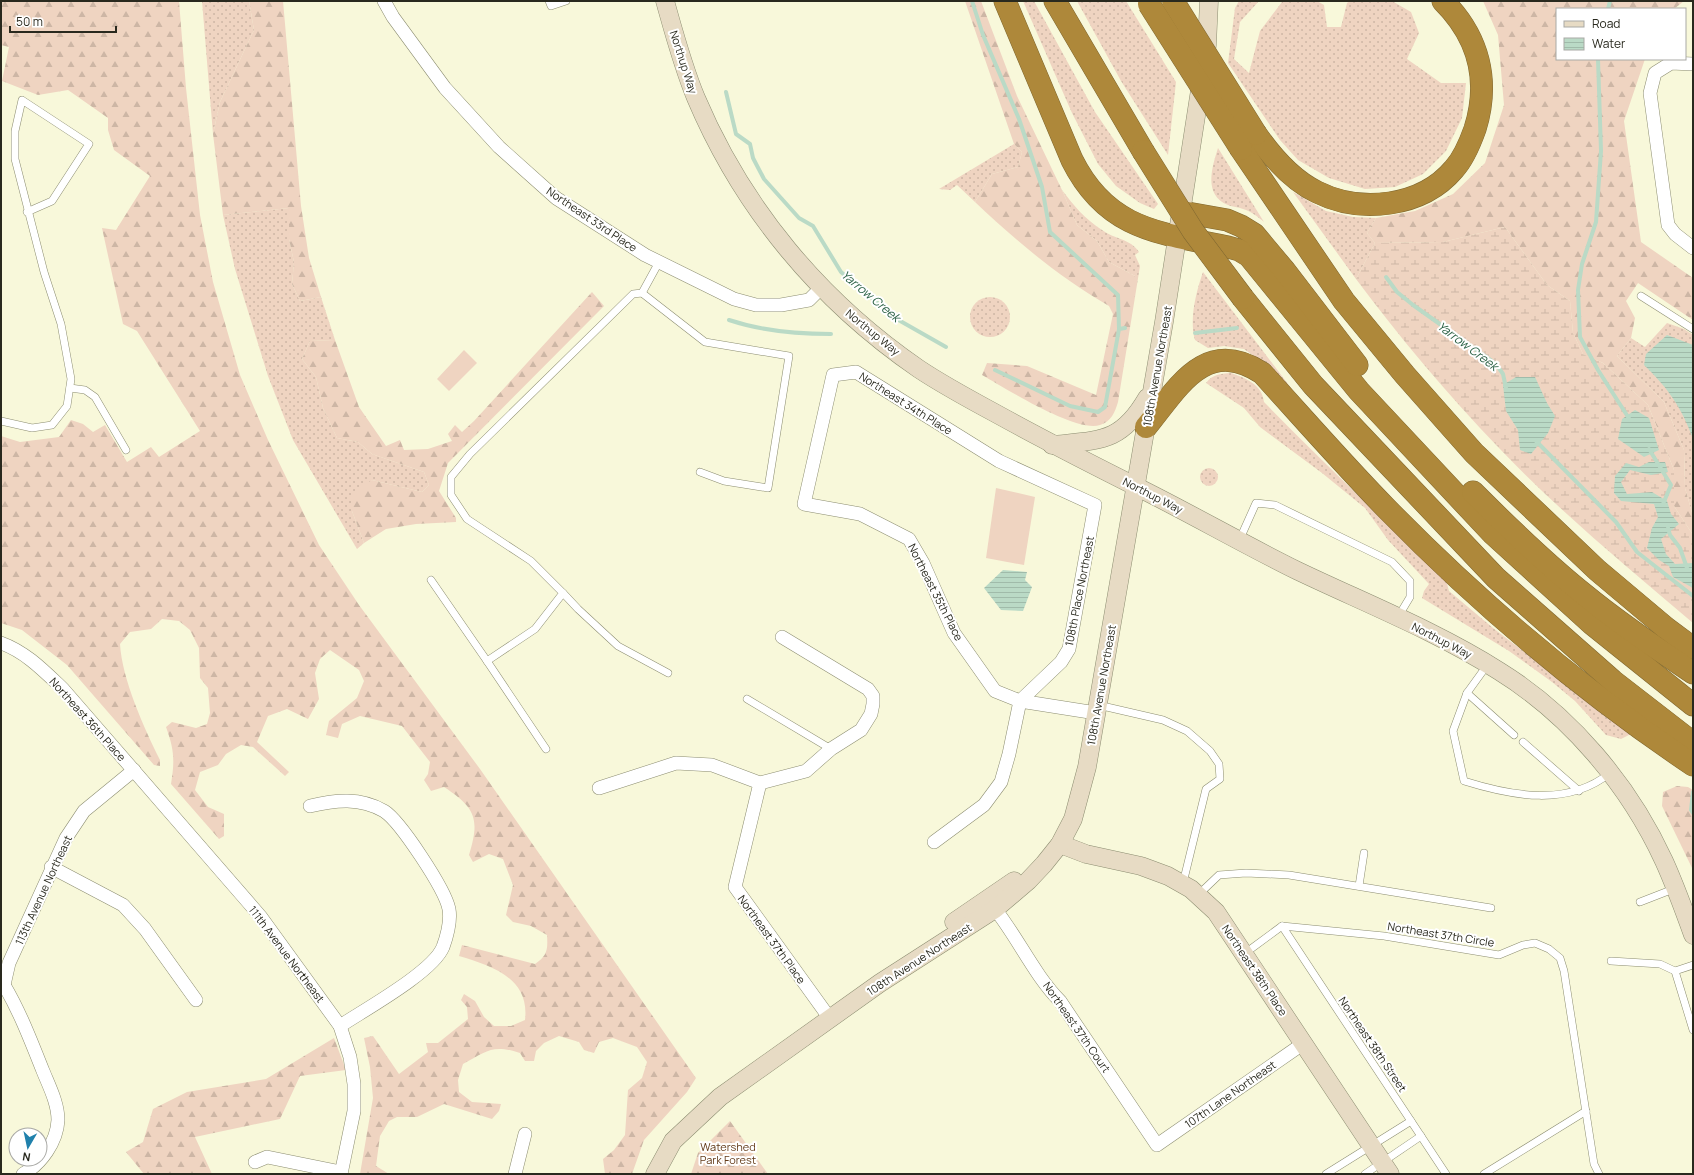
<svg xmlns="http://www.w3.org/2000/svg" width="1694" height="1175" viewBox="0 0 1694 1175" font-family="Manrope,sans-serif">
  <defs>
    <pattern id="grass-dots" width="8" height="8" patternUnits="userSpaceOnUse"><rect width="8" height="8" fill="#efd4c1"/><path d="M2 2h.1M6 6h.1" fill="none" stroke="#cdb6a5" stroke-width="1.8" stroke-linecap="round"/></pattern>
    <pattern id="forest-firs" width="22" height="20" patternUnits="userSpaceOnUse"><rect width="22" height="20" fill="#efd4c1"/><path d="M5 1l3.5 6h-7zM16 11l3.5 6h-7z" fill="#cdb6a5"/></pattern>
    <pattern id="wetland-marsh" width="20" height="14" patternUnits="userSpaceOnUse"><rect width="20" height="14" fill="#efd4c1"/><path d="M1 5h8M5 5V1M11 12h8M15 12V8" fill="none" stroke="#cdb6a5"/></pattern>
    <pattern id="water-rules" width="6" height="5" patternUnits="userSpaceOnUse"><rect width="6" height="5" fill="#badac6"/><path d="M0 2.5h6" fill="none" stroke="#a0bbaa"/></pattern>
  </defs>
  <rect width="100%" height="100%" fill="#f8f8da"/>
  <!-- grass -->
  <g fill="url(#grass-dots)">
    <polygon points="202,1 249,1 254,30 220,102 213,134"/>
    <polygon points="1023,1 1034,1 1095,112 1158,204 1154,209 1140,203 1116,186 1098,164 1072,113"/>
    <polygon points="1077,1 1126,1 1176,82 1168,155 1121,81"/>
    <polygon points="1239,1 1259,1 1240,22 1234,59 1249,73 1260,31 1282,2 1317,1 1324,5 1327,27 1341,27 1347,3 1350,1 1392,1 1411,12 1419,33 1407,59 1441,83 1466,83 1462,118 1446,151 1423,174 1395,187 1365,189 1329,178 1298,160 1280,140 1228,63 1235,8"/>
    <polygon points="1014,144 1022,152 1018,167 992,174 975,202 957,185 950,190 939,189"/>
    <path d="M1218 148 1264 222C1258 217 1251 211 1243 209 1238 207 1233 207 1228 205 1203 195 1212 167 1218 148Z"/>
    <path d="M1062 190C1074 206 1085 219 1102 230 1114 239 1131 239 1139 252L1135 255 1140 266 1135 297V276L1109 262 1097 241 1077 225Z"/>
    <polygon points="1293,192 1326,211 1353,217 1376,218 1367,233 1375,243 1356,279"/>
    <polygon points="289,208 289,239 294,262 292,284 300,301 321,297 335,340 310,341 302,359 316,377 323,408 337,438 358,442 372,454 424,472 429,485 422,492 372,480 352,511 364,543 357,549 293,440 268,376 235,269 223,215"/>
    <path d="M1203 272 1294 392 1275 371 1244 349 1224 346 1208 348 1195 340C1189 320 1196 292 1203 272Z"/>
    <circle cx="990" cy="317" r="20"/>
    <polygon points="1667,323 1684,329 1693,335 1693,516 1685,488 1684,450 1664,402 1617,356 1631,338 1645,347"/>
    <path d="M1231 373C1245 378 1262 384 1264 402 1323 463 1385 520 1446 580L1449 591 1493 628 1631 734 1621 739 1606 735 1575 701 1552 682 1509 651 1422 598 1424 591 1429 584 1388 540 1365 508 1322 473 1260 427 1244 408 1206 383C1213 374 1220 374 1231 373Z"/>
    <circle cx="1209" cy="477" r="9"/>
  </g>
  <!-- forest -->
  <g fill="url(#forest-firs)">
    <path d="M1 1H179L186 88 200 215 213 282 240 375 268 440 319 545 359 605 480 769 696 1078 687 1092 644 1140 632 1174H605L603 1159 614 1150 625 1135 628 1090 642 1078 647 1062 637 1047 613 1038 599 1042 594 1053 584 1050 579 1042 559 1036 544 1043 536 1051 534 1061H525L520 1053C492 1044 487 1051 463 1064L458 1080 459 1092 472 1102 501 1104 499 1111 492 1119 444 1104 417 1117H397L389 1121 380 1136 376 1166 389 1174H360L373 1098 370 1067 364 1038 373 1036 399 1074 428 1052 426 1043H438L468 1019 467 1007 461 1000 464 994 475 1001 484 1017 494 1026H511L525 1020C530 978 492 966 459 956L462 945 535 964C547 956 548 950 547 935L531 926 513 922 506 915 513 885 503 859 489 854 473 862 469 855C480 819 476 808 444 787L431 791 424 780 428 774 430 762 402 726 360 716 342 724 338 738 326 735 329 721 357 698 364 681 359 670 330 650 320 659 315 673 319 699 308 719 287 709 268 716 257 742 289 772 285 776 253 747 241 745 226 754 218 765 200 772 195 790 208 807 224 814V836L219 839 171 784C175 760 174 749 166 727L172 722 196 728 207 724 210 713 208 688 200 678 199 648 190 630 179 621 162 619 151 629 130 632 120 644C122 679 144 728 160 760V766L154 765 67 665 22 630 1 623V436L20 442 59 437 71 420 83 424 93 432 105 425 127 462 151 447 159 457 200 431 137 331 123 324 102 228 116 230 150 176 114 150 108 130V118L68 90 38 95 2 81 9 47 1 45Z"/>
    <polygon points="249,1 283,1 301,206 309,258 321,297 300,301 292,284 294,262 289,239 289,208 223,215 213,134 220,102 254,30"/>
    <path d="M965 1H981L1017 96 1062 190 1077 225 1097 241 1109 262 1135 276V297L1118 402C1115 412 1111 422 1100 425 1076 433 1005 388 982 375L987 363 1027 366 1096 395 1113 314 1109 306C1059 277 1016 241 975 202L992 174 1018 167 1022 152 1014 144Z"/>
    <polygon points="1483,1 1684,1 1674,9 1557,9 1557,59 1645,59 1624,121 1641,242 1693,278 1693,320 1638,283 1626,301 1635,318 1631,338 1617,356 1664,402 1684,450 1685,488 1693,516 1693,535 1674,506 1674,470 1648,405 1603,363 1583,354 1573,333 1570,301 1547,285 1505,227 1443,242 1375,243 1367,233 1376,218 1415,211 1453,194 1485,163 1504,105 1498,35"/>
    <polygon points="592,292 604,306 448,463 439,491 456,518 456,522 416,524 386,529 364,543 352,511 352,493 372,480 422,492 429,485 424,472 372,454 358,442 337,438 323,408 316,377 302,359 310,341 335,340 359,407 386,446 400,440 404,450 428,449 452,441 448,434 455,425 462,432 474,421"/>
    <polygon points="1677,786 1688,787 1693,790 1693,870 1662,806 1663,792"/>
    <polygon points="334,1038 346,1070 300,1076 280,1119 195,1137 212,1174 144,1174 126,1152 143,1142 153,1109 187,1092 266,1079"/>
    <polygon points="730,1121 768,1174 691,1174 698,1153"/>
  </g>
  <!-- wetland -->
  <path fill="url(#wetland-marsh)" d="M1505 227 1547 285 1570 301 1573 333 1583 354 1603 363 1648 405 1674 470V506L1693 535V623C1627 567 1559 511 1499 448 1448 395 1400 338 1356 279L1375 243 1443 242Z"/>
  <!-- garden -->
  <g fill="#efd4c1">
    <polygon points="464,350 477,363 449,391 437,379"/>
    <polygon points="996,488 1035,497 1024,565 986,558"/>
  </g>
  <!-- water -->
  <g fill="url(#water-rules)">
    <path d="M1667 335 1693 345V439C1682 408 1668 388 1644 365L1646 354Z"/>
    <polygon points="1516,377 1535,377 1547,403 1555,416 1548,433 1531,454 1520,450 1518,430 1506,411 1503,385"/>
    <polygon points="1635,410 1649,418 1659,450 1644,457 1618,439 1622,419"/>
    <polygon points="1649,462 1665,462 1668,472 1651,475 1630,470 1621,482 1627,494 1652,492 1667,501 1671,514 1679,524 1661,539 1666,554 1675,564 1693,563 1693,588 1673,577 1669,566 1659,560 1647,548 1652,528 1658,517 1654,504 1621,501 1614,493 1615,476 1626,463 1639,467"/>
    <polygon points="1003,570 1027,572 1025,580 1032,587 1023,611 1001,610 984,588"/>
  </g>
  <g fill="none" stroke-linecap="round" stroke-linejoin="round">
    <!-- stream -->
    <g stroke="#badac6" stroke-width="4">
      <polyline points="972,1 983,35 1019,119 1042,187 1050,232 1118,295 1119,329"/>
      <polyline points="1608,9 1610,1"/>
      <polyline points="1598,59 1601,151 1596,222 1582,264 1578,290 1580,337 1598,370 1630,420"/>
      <polyline points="726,92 736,134 750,144 753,158 764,179 799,218 813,226 841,272 895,318 946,347"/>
      <polyline points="1386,277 1397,292 1413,305 1496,364 1503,374 1506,388"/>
      <path d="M729 320C762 331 796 334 831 334"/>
      <polyline points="1195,333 1237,328"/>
      <polyline points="995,370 1070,406 1098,412 1105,407 1119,329 1125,328"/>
      <polyline points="1536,441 1616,522 1637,552 1693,596"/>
      <polyline points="1649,449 1671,485 1663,504"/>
      <polyline points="1668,528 1670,535 1680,548 1687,568"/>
      <polyline points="1693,792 1691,810 1693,813"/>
    </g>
    <defs>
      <g id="lane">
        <polyline points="549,1 551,6 566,1"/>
        <polyline points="642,293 705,342 789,356 768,488 724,481 700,472"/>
        <polyline points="1641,296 1693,329"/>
        <polyline points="70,388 85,390 95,397 126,450"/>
        <polyline points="1,421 32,428 52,425 67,406 71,379 61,324 44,272 15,159 15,131 22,100 89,144 52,201 27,212"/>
        <polyline points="1239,541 1256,503 1275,505 1392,562 1410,581 1410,597 1398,617"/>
        <polyline points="431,580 487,661 535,629 563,593 531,561 467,519 451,495 451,477 470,454 633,294 642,293 659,262"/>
        <polyline points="563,593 578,609 618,646 668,673"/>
        <polyline points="487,661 546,749"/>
        <path d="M1488 664 1467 693 1453 731 1464 781C1512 796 1568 807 1610 773"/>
        <polyline points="1467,693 1514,735"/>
        <polyline points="747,699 831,749"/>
        <polyline points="1098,705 1163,720 1187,731 1210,751 1219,764 1220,779 1206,789 1183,883"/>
        <polyline points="1523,742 1579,791"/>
        <polyline points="1359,886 1364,853"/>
        <polyline points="1198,895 1219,875 1246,873 1289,875 1491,908"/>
        <polyline points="1640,902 1676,888"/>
        <polyline points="1282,926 1446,1174"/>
        <polyline points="1244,954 1282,926 1384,936 1499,955 1523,945 1535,943 1549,949 1560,958 1564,971 1594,1164 1599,1174"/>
        <polyline points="1611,961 1660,964 1675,971"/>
        <polyline points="1693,965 1675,971 1693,1030"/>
        <polyline points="1326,1174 1411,1121"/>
        <polyline points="1365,1174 1421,1136"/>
        <polyline points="1484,1174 1586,1111"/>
      </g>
      <g id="street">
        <polyline points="384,1 393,17 445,88 499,147 556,198 645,255 734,299 756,305 781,305 809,300 821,288"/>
        <polyline points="1693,64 1671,63 1655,73 1650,93 1668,225 1675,234 1693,248"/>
        <path d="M1 643C26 652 44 671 63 689L261 917 340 1026 350 1057 354 1084V1111L341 1174"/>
        <polyline points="760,783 806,771 831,749 861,730 871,714 873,704 873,696 868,689 782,637"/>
        <polyline points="599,788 676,763 712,765 760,783 735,887 831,1020"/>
        <path d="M310 806C335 800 360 797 384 811 400 821 445 889 449 909 451 921 447 936 443 947 433 972 364 1010 340 1026"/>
        <polyline points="934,842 984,805 1001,782 1009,754 1020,701 1061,662 1069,649 1095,505 999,461 856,372 833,375 804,504 860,514 909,539 923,563 954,633 995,691 1020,701 1096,713"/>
        <polyline points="51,867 123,905 145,929 196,1000"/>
        <path d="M995 909C1018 938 1035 976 1060 1001L1157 1145 1304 1043"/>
        <path d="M4 985C20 1012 31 1041 43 1071 49 1086 58 1103 58 1120 57 1142 41 1164 23 1174"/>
        <polyline points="1,986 4,985 9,963 66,838 84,811 134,770"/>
        <polyline points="255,1162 267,1157 341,1172"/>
        <polyline points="515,1174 525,1134"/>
      </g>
      <g id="secondary">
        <path d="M665 1C674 33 683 67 696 98 743 209 820 301 919 369 943 385 969 399 995 413 1044 440 1093 465 1143 490 1195 516 1245 545 1298 571 1365 603 1436 631 1499 671 1570 715 1629 785 1664 861 1675 885 1684 910 1693 935"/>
        <path d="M1052 445C1100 440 1121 443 1147 398"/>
        <polyline points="1060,844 1086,854 1141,866 1168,876 1191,889 1216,912 1390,1174"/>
        <polyline points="954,922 1014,881"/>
        <polyline points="655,1174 673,1141 720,1097 880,983 995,909 1028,881 1044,864 1060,844 1073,819 1087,767 1164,322 1207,45 1209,1"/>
      </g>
      <g id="highway">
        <path d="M1005 1 1072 160C1107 230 1159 233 1228 247L1239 250 1249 256 1359 391 1492 533 1592 624 1693 705"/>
        <polyline points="1055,1 1143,151"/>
        <path d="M1256 134C1272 157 1292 180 1317 192 1361 214 1422 207 1454 169 1464 158 1470 143 1475 129 1490 81 1479 37 1443 1"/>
        <polyline points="1241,149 1344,301 1405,375 1474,453 1597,570 1666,628 1693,648"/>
        <polyline points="1182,212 1227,220 1241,226 1254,234 1285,271 1357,365"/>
        <polyline points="1243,298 1313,385 1496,578 1613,681 1693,743"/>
        <path d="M1146 427C1178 388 1205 336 1262 373 1303 418 1344 465 1387 509 1480 604 1583 691 1693 765"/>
        <path d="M1473 492C1509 528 1545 563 1585 595 1619 623 1656 648 1693 673"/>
      </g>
    </defs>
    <!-- lane casing -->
    <use href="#lane" stroke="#8c8d71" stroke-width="8"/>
    <!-- street casing -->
    <use href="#street" stroke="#8c8d71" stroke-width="14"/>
    <!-- secondary casing -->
    <use href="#secondary" stroke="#8c8d71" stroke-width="19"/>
    <!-- highway casing -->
    <use href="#highway" stroke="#7f6730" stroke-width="23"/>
    <!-- lane -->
    <use href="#lane" stroke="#fff" stroke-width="7"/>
    <!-- street -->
    <use href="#street" stroke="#fff" stroke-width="13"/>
    <!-- secondary -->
    <use href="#secondary" stroke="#e7dbc4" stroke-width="18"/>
    <!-- highway -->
    <use href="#highway" stroke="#ae883a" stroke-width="22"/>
    <defs>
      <g id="highway-bridge">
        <polyline points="1173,1 1256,134"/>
        <polyline points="1149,4 1241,149"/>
        <polyline points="1143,151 1193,231 1243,298"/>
      </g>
    </defs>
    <!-- highway-bridge casing -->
    <use href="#highway-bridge" stroke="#7f6730" stroke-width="23" stroke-linecap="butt"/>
    <!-- highway-bridge -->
    <use href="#highway-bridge" stroke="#ae883a" stroke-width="22"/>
  </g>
  <g text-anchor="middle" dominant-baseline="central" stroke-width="4" stroke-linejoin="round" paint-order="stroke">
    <!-- street labels -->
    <g font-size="11" fill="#29291e" stroke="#fff">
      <text transform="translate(684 62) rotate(72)">Northup Way</text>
      <text transform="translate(592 219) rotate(34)">Northeast 33rd Place</text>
      <text transform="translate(873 332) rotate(39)">Northup Way</text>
      <text transform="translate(1157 366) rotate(-80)">108th Avenue Northeast</text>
      <text transform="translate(906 403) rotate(32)">Northeast 34th Place</text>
      <text transform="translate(1153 495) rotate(27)">Northup Way</text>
      <text transform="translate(1079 591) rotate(-79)">108th Place Northeast</text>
      <text transform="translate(936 592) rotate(63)">Northeast 35th Place</text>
      <text transform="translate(1442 640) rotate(27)">Northup Way</text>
      <text transform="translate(1101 685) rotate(-80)">108th Avenue Northeast</text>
      <text transform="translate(88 719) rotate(48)">Northeast 36th Place</text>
      <text transform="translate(43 890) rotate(-65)">113th Avenue Northeast</text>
      <text transform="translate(1441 934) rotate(9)">Northeast 37th Circle</text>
      <text transform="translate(772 939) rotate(54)">Northeast 37th Place</text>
      <text transform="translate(287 954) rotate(53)">111th Avenue Northeast</text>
      <text transform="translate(919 959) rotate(-33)">108th Avenue Northeast</text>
      <text transform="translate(1255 970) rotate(56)">Northeast 38th Place</text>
      <text transform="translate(1077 1027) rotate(55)">Northeast 37th Court</text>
      <text transform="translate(1373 1044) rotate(56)">Northeast 38th Street</text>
      <text transform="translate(1230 1094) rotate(-35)">107th Lane Northeast</text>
    </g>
    <!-- park labels -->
    <g font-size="11" fill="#633b19" stroke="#fff">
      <text x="728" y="1146">Watershed<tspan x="728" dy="13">Park Forest</tspan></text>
    </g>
    <!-- water labels -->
    <g font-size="12" font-style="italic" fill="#2b6145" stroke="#fff">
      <text transform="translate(871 296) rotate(40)">Yarrow Creek</text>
      <text transform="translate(1468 346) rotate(37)">Yarrow Creek</text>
    </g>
  </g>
  <!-- border -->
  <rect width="1694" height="1175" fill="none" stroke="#29291e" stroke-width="4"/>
  <!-- legend -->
  <rect x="1556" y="8" width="130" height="52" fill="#ffffff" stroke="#a9a9a5"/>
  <rect x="1564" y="21" width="20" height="6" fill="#e7dbc4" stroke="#a9a9a5"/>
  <text x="1592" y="28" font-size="12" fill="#29291e">Road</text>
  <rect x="1564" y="38" width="20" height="12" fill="url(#water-rules)" stroke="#a9a9a5"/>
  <text x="1592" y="48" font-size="12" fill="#29291e">Water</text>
  <!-- north arrow -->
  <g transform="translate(28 1147) rotate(189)"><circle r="19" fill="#ffffff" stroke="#a9a9a5"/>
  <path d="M0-3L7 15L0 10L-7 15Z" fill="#2081ac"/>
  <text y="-6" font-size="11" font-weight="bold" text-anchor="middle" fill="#29291e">N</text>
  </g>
  <!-- scale -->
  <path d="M10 26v6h106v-6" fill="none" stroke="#29291e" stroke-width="2"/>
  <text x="16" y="26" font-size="12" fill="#29291e" stroke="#ffffff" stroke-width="3" paint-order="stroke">50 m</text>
</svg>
